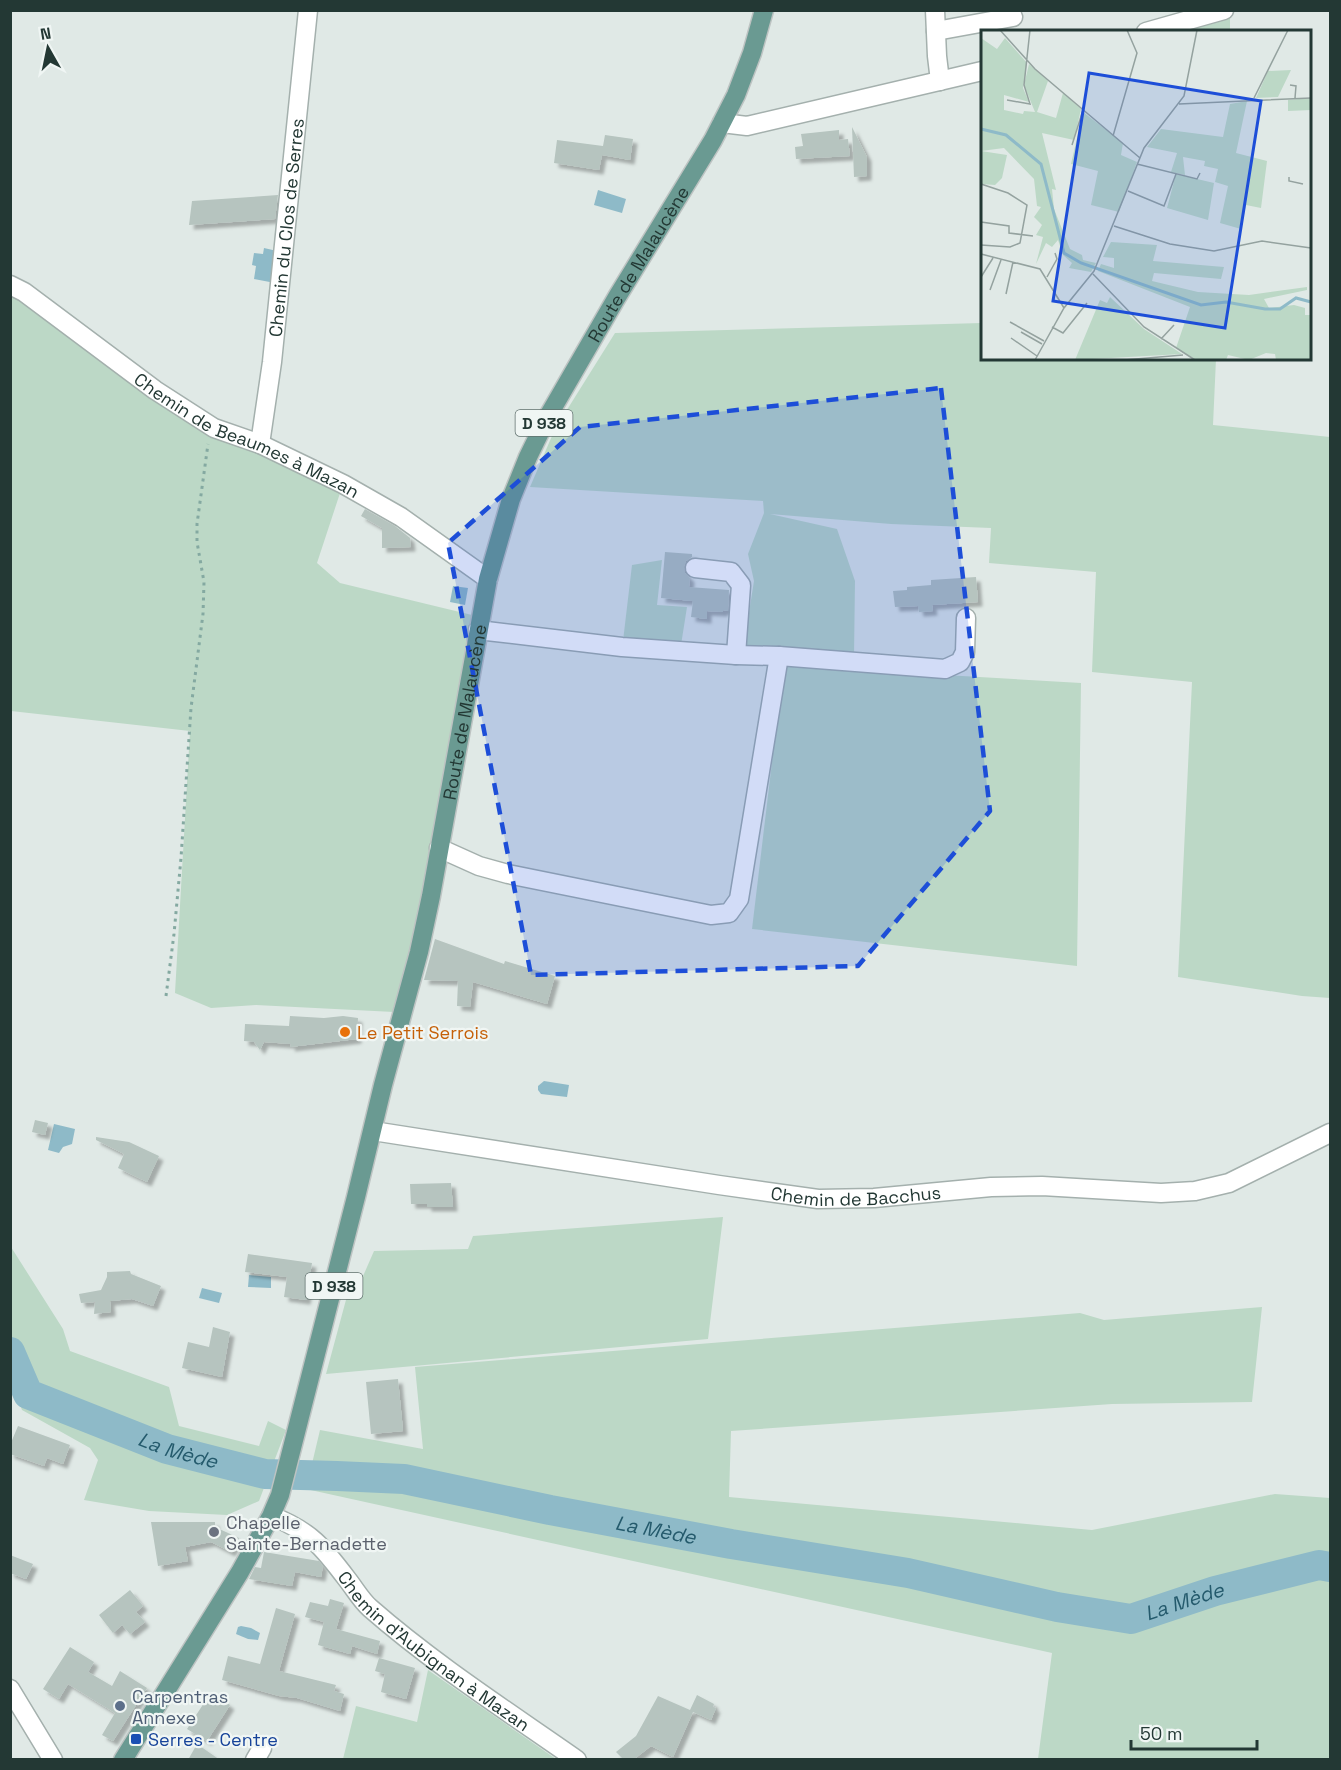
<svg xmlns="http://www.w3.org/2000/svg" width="1341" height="1770" viewBox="0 0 1341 1770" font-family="'Space Grotesk',sans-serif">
  <defs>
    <filter id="shadow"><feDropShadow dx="4.5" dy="4.5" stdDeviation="1.5" flood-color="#0004"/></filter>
  </defs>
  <rect width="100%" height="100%" fill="#e0e9e6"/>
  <!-- green -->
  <g fill="#bcd8c6">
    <polygon points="1230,16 1230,31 1170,31"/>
    <polygon points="11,294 22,298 257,450 341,490 317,563 340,583 472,615 417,923 394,1012 256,1005 211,1008 175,993 190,731 11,711"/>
    <polygon points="982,323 982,358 1216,359 1213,425 1330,437 1330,998 1302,996 1178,977 1192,682 1092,672 1096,572 989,563 991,528 891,524 770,514 837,529 855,581 854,656 743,650 754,581 748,554 764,513 763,501 530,487 555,429 615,333"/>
    <polygon points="662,560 657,605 687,607 681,645 623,641 632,565"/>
    <polygon points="784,662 945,675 1081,683 1077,966 752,929"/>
    <polygon points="723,1217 708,1339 326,1374 350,1285 360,1283 374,1251 468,1249 473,1236"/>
    <polygon points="11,1247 63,1329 70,1351 169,1387 179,1426 259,1446 268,1421 286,1430 259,1501 227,1515 149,1511 84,1500 98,1460 90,1448 22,1410 11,1381"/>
    <polygon points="1262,1307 1252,1402 1112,1404 731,1431 729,1497 1092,1530 1275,1494 1330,1498 1330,1759 1038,1759 1052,1653 306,1489 320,1430 423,1449 415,1367 1080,1313 1104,1320"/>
    <polygon points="428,1670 556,1759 343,1759 356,1706 417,1722"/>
  </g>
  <!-- water -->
  <g fill="#8ebac8">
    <polygon points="598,190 626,199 622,213 594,205"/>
    <polygon points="264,248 277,251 275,283 254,279 256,266 252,265 254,253 263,254"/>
    <polygon points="453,586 468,588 465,605 450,602"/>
    <polygon points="544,1081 569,1085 567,1097 541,1094 538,1090 538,1086"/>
    <polygon points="54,1124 75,1129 72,1144 63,1147 59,1153 48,1150"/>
    <polygon points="249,1275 271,1277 271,1288 248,1287"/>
    <polygon points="202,1288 222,1293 219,1303 199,1298"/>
    <polygon points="241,1626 251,1628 260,1633 258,1640 248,1639 236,1634 238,1627"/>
  </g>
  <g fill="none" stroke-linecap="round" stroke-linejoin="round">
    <!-- river -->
    <path stroke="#8ebac8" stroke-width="30" id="s1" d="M10 1352 28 1394 167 1449 265 1474 337 1476 404 1479 550 1510 731 1544 908 1573 1057 1607 1131 1619 1215 1591 1319 1565 1330 1567"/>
  </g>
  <!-- building -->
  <g fill="#b6c4bf" filter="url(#shadow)">
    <polygon points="852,127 867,157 867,176 854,177"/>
    <polygon points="839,130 839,140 848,139 850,156 796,159 795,147 803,146 801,134"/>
    <polygon points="605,135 633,139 630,160 602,155 599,170 554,163 557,140 603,146"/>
    <polygon points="278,195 275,219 189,225 192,201"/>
    <polygon points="365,509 395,526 410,538 411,547 382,548 382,528 361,516"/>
    <polygon points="665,552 692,554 692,557 686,561 684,567 685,573 690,578 689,587 729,590 728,611 723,610 723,612 707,611 707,619 691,617 693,601 661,598"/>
    <polygon points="976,577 978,602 932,605 933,611 919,612 918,606 895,607 893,591 907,590 907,587 931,585 931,580"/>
    <polygon points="435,939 504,964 505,961 555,976 547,1004 473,982 470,1007 457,1006 458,981 424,980"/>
    <polygon points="290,1016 324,1018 343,1016 358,1018 357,1039 290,1047 291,1044 264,1042 260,1050 254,1042 244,1041 245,1024 289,1026"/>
    <polygon points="35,1120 48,1123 45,1135 32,1132"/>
    <polygon points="96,1137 129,1142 159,1156 147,1182 118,1168 124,1154 96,1140"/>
    <polygon points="451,1183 453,1207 427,1207 427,1204 411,1204 410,1184"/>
    <polygon points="248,1254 312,1263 306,1300 284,1297 287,1277 245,1272"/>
    <polygon points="130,1271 131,1274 161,1286 153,1306 132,1299 110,1301 111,1312 94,1314 95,1302 81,1303 79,1294 101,1290 107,1277 107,1272"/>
    <polygon points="213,1327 230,1332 222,1377 182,1368 188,1342 209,1347"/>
    <polygon points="398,1379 403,1431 371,1434 366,1382"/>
    <polygon points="18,1426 70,1445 63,1464 47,1458 44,1466 10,1454 10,1445"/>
    <polygon points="151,1522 215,1522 215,1527 239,1538 231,1552 211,1542 185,1547 188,1561 158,1566"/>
    <polygon points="264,1552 319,1561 323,1566 321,1577 295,1572 292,1586 249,1579 255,1567 261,1568"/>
    <polygon points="10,1555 33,1564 26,1579 10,1573"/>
    <polygon points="130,1590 143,1606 136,1612 145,1622 130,1634 122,1625 113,1633 99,1615"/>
    <polygon points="330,1599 344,1603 336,1629 380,1641 377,1654 352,1646 350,1654 318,1645 324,1622 305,1617 310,1602 328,1606"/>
    <polygon points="276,1608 295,1614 279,1671 336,1685 334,1691 344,1694 340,1711 297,1698 279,1696 222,1680 228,1656 260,1664"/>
    <polygon points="70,1647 94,1662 88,1672 112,1686 120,1671 147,1688 113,1741 102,1735 115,1713 68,1684 59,1699 43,1689"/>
    <polygon points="379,1658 415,1668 406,1699 381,1692 385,1674 375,1671"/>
    <polygon points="214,1694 230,1705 207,1741 187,1729 204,1703 207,1704"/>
    <polygon points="697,1695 714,1704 713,1707 716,1708 711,1720 693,1712 673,1757 651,1746 633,1760 624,1760 616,1752 636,1736 658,1696 690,1710"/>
    <polygon points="197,1744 220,1760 188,1760"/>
  </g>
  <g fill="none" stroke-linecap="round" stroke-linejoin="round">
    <defs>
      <g id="minor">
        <polyline points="935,10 937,56 940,81"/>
        <polyline points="936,31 1013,17"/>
        <polyline points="1146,32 1224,10"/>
        <polyline points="722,123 747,126 982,71"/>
        <path id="s2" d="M10 285 24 292 155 390 214 428 260 444 343 484 401 517 488 579"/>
        <path id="s3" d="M260 444 272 362 308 10"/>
        <polyline points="695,568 731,572 741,585 736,655"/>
        <polyline points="478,630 622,647 736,655 779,656 945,669 960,662 965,652 966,618"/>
        <polyline points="439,848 479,866 508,874 711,915 729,913 739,899 779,656"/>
        <path id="s4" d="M373 1131 719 1185 818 1199 874 1198 991 1187 1042 1186 1161 1193 1195 1191 1229 1183 1330 1133"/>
        <path id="s5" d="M271 1516C312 1531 325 1550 350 1583 356 1591 362 1601 370 1608 434 1664 507 1711 577 1760"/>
        <polyline points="10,1689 53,1760"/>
        <polyline points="255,1760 262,1748"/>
      </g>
      <g id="major">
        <path id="s6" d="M123 1760 240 1572 271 1516 280 1495 356 1197 383 1085 419 952 431 896 488 579 511 499 528 457 547 418 617 297 713 140 736 95 752 53 764 10"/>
      </g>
    </defs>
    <!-- minor casing -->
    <use href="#minor" stroke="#a4b0ad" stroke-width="21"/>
    <!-- major casing -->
    <use href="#major" stroke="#bdc3c2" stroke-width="21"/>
    <!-- path -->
    <polyline stroke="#84a9a1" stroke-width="3" stroke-dasharray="3 4.5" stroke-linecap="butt" points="166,996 174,934 181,858 191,708 203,614 204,582 197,542 197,524 208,444"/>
    <!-- minor -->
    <use href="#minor" stroke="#fff" stroke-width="18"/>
    <!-- major -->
    <use href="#major" stroke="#6a9a92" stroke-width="18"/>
  </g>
  <!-- marked area -->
  <path fill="#1d4ed8" fill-opacity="0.2" stroke="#1d4ed8" stroke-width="4.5" stroke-dasharray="12 8" stroke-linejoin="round" d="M941 388 990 811 858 966 531 975 448 543 580 427Z"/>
  <!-- markers -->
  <circle fill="#e8710a" stroke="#f0f6f4" stroke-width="2" cx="345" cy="1032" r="6"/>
  <circle fill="#6b7280" stroke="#f0f6f4" stroke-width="2" cx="214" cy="1532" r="6"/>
  <circle fill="#5c6f8a" stroke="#f0f6f4" stroke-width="2" cx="120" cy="1706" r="6"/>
  <rect fill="#1a4fb4" stroke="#f0f6f4" stroke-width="2" x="130" y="1733" width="12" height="12" rx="3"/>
  <g text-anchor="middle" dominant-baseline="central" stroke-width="4.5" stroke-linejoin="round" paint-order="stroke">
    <!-- shield labels -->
    <g fill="#f0f6f4" stroke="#60716e" stroke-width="1.5">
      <rect x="515.5" y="410" width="57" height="26" rx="4.5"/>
      <rect x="305.5" y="1273" width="57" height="26" rx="4.5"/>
    </g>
    <g font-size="16" font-weight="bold" fill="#233834">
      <text x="544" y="423">D 938</text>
      <text x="334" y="1286">D 938</text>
    </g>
    <!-- street labels -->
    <g font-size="18" fill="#233834" stroke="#f0f6f4">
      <text stroke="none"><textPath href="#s3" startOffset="218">Chemin du Clos de Serres</textPath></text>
      <text stroke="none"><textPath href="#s6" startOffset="1599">Route de Malaucène</textPath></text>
      <text stroke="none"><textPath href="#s2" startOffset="282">Chemin de Beaumes à Mazan</textPath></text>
      <text stroke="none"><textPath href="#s6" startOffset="1113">Route de Malaucène</textPath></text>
      <text stroke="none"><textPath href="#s4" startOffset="488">Chemin de Bacchus</textPath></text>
      <text stroke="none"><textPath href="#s5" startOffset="214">Chemin d'Aubignan à Mazan</textPath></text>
    </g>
    <!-- food labels -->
    <g font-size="18" fill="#c56008" stroke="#f0f6f4" text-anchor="start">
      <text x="357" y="1032">Le Petit Serrois</text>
    </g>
    <!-- worship labels -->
    <g font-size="18" fill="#5b616d" stroke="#f0f6f4" text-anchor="start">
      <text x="226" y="1522">Chapelle<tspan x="226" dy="21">Sainte-Bernadette</tspan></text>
    </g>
    <!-- service labels -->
    <g font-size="18" fill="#4e5e75" stroke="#f0f6f4" text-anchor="start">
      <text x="132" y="1696">Carpentras<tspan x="132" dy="21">Annexe</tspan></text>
    </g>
    <!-- transit labels -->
    <g font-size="18" fill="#164399" stroke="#f0f6f4" text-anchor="start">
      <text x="148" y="1739">Serres - Centre</text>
    </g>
    <!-- water labels -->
    <g font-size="20" font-style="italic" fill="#245a6c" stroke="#f0f6f4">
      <text stroke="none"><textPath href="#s1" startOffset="206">La Mède</textPath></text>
      <text stroke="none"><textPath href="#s1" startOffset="692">La Mède</textPath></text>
      <text stroke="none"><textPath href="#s1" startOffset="1232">La Mède</textPath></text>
    </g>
  </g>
  <!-- overview -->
  <g transform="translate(981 30)">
    <rect width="330" height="330" fill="#e0e9e6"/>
    <path d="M0 8 16 19 24 8 46 33 42 58 48 72 23 65V80L42 84 43 81 54 82 43 55 48 34 67 51 56 82 75 88 82 63 100 79 93 110 61 103 75 160 71 159 73 179 89 219 101 225 102 230 115 233 110 242 88 238 91 233 82 225 77 210 71 217 65 213 55 234 62 207 55 205 61 195 53 187 60 177 56 176 53 149 23 118 0 121 26 125 21 148 14 155 0 154ZM310 40 297 67 275 68 287 41ZM330 68V80L307 81V70ZM266 71 255 123 286 131 280 178 265 175 260 199 239 193 247 156 234 152 237 139 223 136 224 131 202 127 204 145 190 142 196 123 166 117 180 99 242 107 249 74ZM102 82 142 113 140 125 156 132 138 182 110 175 117 141 90 134ZM195 144 233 153 227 190 186 178ZM130 212 176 215 172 231 243 237 240 249 173 243 171 251 217 262 268 265 326 257V260L283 269 288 278 313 275 324 278V285H330V330H295L294 324 285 323 268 330 247 325 245 330H215L195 318 209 277 117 241 120 234 133 238V228L122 227ZM129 267 163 299 201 324 94 330 119 270 126 273Z" fill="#bcd8c6"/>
    <path fill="none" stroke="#8ebac8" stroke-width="3" d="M0 99 25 105 60 134 83 223 100 233 220 275 245 272 284 279H299L315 268 330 272"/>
    <path fill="none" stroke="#94a29f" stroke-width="1.5" d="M19 0 54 39 159 128M309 55 315 56 314 68M273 68 307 0M26 70 49 74 43 55 49 0M198 74 330 68M132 106 156 23 146 0M91 115 102 80M156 134 216 149 219 143M308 147V151L322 154M0 154 27 163 46 175 39 213 29 217 0 215M147 161 183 176 195 144M0 192 28 196V203L52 206M133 196 189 214 233 221 281 211 330 218M0 224 59 239 83 278M112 244 163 297 214 330M0 247 12 228M66 247 76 229 74 223M9 260 20 230M25 264 32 232M29 292 63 311M71 297 82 303 106 273M40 302 61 314M30 308 56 326M180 309 193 295M54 330 83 278 113 241 163 118 203 66 216 0M143 330 202 325"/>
    <path fill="#1d4ed8" fill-opacity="0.15" stroke="#1d4ed8" stroke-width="3" d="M108 43 280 71 244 298 72 271Z"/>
    <rect width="330" height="330" fill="none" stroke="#233834" stroke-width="3"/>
  </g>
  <!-- border -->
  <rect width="1341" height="1770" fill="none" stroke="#233834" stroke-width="24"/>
  <!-- north arrow -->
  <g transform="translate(48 48) rotate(351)" stroke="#f0f6f4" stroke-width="4.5" paint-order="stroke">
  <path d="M0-4.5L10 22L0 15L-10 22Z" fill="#233834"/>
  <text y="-9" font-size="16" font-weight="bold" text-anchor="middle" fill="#233834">N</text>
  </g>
  <!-- scale -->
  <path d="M1131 1740v9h126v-9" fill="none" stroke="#233834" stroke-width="3"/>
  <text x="1140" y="1740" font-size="18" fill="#233834" stroke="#f0f6f4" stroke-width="4.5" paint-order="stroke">50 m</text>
</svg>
